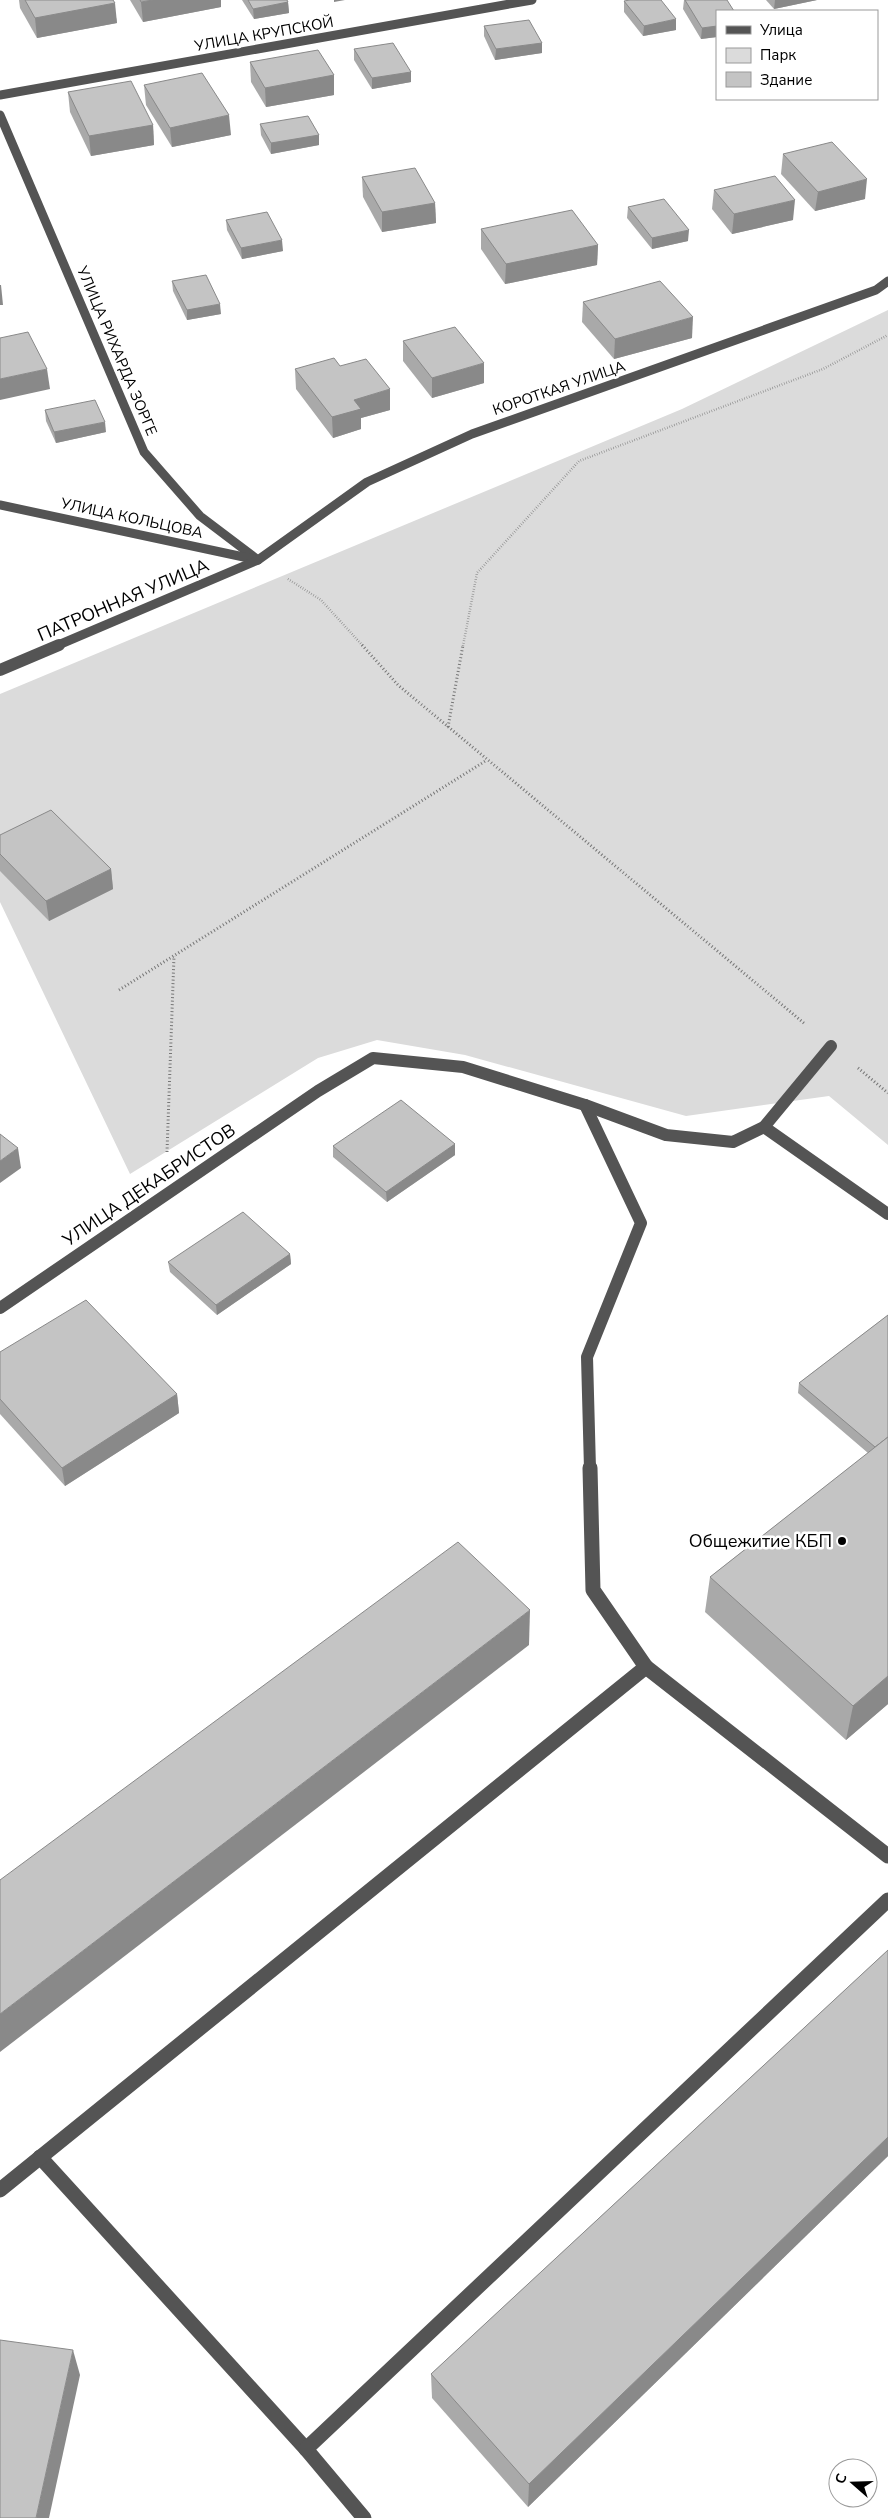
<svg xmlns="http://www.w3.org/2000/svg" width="888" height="2518" viewBox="0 0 888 2518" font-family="'Nunito Sans',sans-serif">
  <rect width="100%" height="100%" fill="#fff"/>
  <!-- green -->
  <polygon fill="#dbdbdb" points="888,310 888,1145 829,1096 686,1116 465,1055 377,1040 318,1058 130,1174 0,902 0,694 682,409"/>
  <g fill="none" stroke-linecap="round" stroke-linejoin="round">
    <!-- path-far1 -->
    <g stroke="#767676" stroke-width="2.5" stroke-dasharray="0.5 2" stroke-linecap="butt">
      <polyline points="288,579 321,600 363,646"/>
      <polyline points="463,646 477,573 579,461 823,369 888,335"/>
    </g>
    <!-- path -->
    <g stroke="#767676" stroke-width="3" stroke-dasharray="1 2.5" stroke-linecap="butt">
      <polyline points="362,645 398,685 805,1024"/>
      <polyline points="448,727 463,645"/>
      <polyline points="119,990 487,760"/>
      <polyline points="858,1068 888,1093"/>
      <polyline points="167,1152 174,956"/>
    </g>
    <!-- minor-far2 -->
    <g stroke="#545454" stroke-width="9">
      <polyline points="0,95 532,0"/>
      <polyline points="0,115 144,452 200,516 258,560"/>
      <polyline points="0,505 253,559"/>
      <polyline points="56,646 258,560 367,482 472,434 876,290 888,281"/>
    </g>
    <!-- minor-far1 -->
    <g stroke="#545454" stroke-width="12">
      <polyline points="0,670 59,645"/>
      <polyline points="585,1105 641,1223 587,1357 590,1469"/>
      <polyline points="764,1127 888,1214"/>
      <polyline points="0,1308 318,1091 373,1058 463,1067 585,1105 666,1135 733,1142 764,1127 831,1046"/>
    </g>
    <!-- minor -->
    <g stroke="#545454" stroke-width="15">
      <polyline points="646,1667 888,1856"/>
      <polyline points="40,2157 306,2449 364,2518"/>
      <polyline points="0,2190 646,1667 593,1590 590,1468"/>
      <polyline points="306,2449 888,1900"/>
    </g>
  </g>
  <!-- wall -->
  <g fill="#a9a9a9">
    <polygon points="19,0 113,0 117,23 37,38 20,8"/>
    <polygon points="130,0 221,0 221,7 143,22"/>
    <polygon points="242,0 287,0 288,2 289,13 254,19"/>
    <polygon points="684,0 727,0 717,11 717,37 701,39 683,9"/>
    <polygon points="766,0 817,0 774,9"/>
    <polygon points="624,1 676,30 643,36 624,12"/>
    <polygon points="484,26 542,43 542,53 495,60 484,36"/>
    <polygon points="354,49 411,72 411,82 372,89 354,60"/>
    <polygon points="250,62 334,75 334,95 266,107 251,82"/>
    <polygon points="144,85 231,135 172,147 146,105"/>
    <polygon points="68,92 153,125 154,145 91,156 70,112"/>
    <polygon points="260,124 319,135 319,145 271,154 261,135"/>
    <polygon points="783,154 865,199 815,211 781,174"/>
    <polygon points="362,177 435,203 436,223 382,232 363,197"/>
    <polygon points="714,190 793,220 732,234 712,209"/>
    <polygon points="628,207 688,241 652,249 627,218"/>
    <polygon points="226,220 283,251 242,259 227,230"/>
    <polygon points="481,229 598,245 597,265 505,284 481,249"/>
    <polygon points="172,281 221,314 187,320 173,291"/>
    <polygon points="583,302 692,338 614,359 582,322"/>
    <polygon points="403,341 484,383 432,398 403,361"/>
    <polygon points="340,366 390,410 361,418 361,429 333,438 296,389 295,369"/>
    <polygon points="45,410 106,432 56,443 46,421"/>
    <polygon points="0,835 111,869 113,889 49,921 0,871"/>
    <polygon points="455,1144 455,1155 387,1202 333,1157 333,1146"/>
    <polygon points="290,1254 291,1264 217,1315 170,1272 168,1262"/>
    <polygon points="888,1315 888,1704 846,1740 705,1612 710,1577 868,1453 798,1393 799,1383"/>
    <polygon points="0,1352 177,1394 179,1413 65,1486 0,1414"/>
    <polygon points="888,1950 888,2156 528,2507 432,2398 431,2374"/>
  </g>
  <!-- shaded-wall -->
  <g fill="#898989">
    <polygon points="153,0 221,0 221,7 143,22 141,2"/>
    <polygon points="334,0 345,0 334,2"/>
    <polygon points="775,0 817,0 774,9"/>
    <polygon points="288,2 289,13 254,19 253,9"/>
    <polygon points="115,3 117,23 37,38 35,18"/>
    <polygon points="676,19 676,30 643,36 644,26"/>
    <polygon points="717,26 717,37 701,39 702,28"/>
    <polygon points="542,43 542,53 495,60 496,49"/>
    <polygon points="411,72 411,82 372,89 372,78"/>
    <polygon points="334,75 334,95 266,107 265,88"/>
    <polygon points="229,115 231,135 172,147 170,128"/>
    <polygon points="153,125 154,145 91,156 89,136"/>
    <polygon points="319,135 319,145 271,154 271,143"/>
    <polygon points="867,179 865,199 815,211 818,192"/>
    <polygon points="795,200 793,220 732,234 734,214"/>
    <polygon points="435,203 436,223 382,232 382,212"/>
    <polygon points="689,230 688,241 652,249 652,238"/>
    <polygon points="282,240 283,251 242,259 241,248"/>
    <polygon points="598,245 597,265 505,284 506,264"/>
    <polygon points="0,285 1,285 3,305 0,305"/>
    <polygon points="220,304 221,314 187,320 187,310"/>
    <polygon points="693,317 692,338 614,359 615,339"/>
    <polygon points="484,363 484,383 432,398 432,378"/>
    <polygon points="47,369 50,389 0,400 0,379"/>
    <polygon points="390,389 390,410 361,418 361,429 333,438 332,417 354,400"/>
    <polygon points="105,422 106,432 56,443 54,432"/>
    <polygon points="111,869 113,889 49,921 46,901"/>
    <polygon points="455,1144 455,1155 387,1202 386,1192"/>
    <polygon points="18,1148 21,1168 0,1183 0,1161"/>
    <polygon points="290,1254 291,1264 217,1315 216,1305"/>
    <polygon points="177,1394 179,1413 65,1486 62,1468"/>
    <polygon points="530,1610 529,1645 0,2052 0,2014"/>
    <polygon points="888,1676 888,1704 846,1740 853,1706"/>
    <polygon points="888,2137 888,2156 528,2507 529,2484"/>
    <polygon points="73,2350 80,2375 49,2518 36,2518"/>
  </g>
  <!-- building -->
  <g fill="#c4c4c4" stroke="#898989">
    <polygon points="25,0 113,0 115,3 35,18"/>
    <polygon points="140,0 153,0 141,2"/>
    <polygon points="248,0 287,0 288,2 253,9"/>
    <polygon points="630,0 661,0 676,19 644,26 624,1"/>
    <polygon points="685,0 727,0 734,11 717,11 717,26 702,28"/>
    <polygon points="529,20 542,43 496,49 484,26"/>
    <polygon points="393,43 411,72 372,78 354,49"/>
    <polygon points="318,50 334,75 265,88 250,62"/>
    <polygon points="202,73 229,115 170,128 144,85"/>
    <polygon points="131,81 153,125 89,136 68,92"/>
    <polygon points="308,116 319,135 271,143 260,124"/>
    <polygon points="832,142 867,179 818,192 783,154"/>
    <polygon points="415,168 435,203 382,212 362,177"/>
    <polygon points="775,176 795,200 734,214 714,190"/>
    <polygon points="664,199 689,230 652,238 628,207"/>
    <polygon points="572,210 598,245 506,264 481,229"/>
    <polygon points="267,212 282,240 241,248 226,220"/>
    <polygon points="206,275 220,304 187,310 172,281"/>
    <polygon points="660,281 693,317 615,339 583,302"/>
    <polygon points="455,327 484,363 432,378 403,341"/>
    <polygon points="28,332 47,369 0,379 0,338"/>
    <polygon points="334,358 340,366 366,359 390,389 354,400 361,409 332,417 295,369"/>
    <polygon points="95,400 105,422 54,432 45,410"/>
    <polygon points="51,810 111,869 46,901 0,854 0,835"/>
    <polygon points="401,1100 455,1144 386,1192 333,1146"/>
    <polygon points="0,1134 18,1148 0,1161"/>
    <polygon points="243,1212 290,1254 216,1305 168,1262"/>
    <polygon points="86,1300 177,1394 62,1468 0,1399 0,1352"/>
    <polygon points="888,1315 888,1437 875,1447 799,1383"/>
    <polygon points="888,1437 888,1676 853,1706 710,1577"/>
    <polygon points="458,1542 530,1610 0,2014 0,1880"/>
    <polygon points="888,1950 888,2137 529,2484 431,2374"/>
    <polygon points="0,2340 73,2350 36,2518 0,2518"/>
  </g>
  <!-- markers -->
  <circle fill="#000" stroke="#fff" stroke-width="2" cx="842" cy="1541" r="5"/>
  <g text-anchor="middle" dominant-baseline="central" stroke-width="5" stroke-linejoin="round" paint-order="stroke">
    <!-- far-street labels -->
    <g font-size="15" fill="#000" stroke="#fff">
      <text transform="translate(264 34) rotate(-10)">УЛИЦА КРУПСКОЙ</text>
      <text transform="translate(117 351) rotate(67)">УЛИЦА РИХАРДА ЗОРГЕ</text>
      <text transform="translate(559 388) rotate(-19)">КОРОТКАЯ УЛИЦА</text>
      <text transform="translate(132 518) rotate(12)">УЛИЦА КОЛЬЦОВА</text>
    </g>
    <!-- street labels -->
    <g font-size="18" fill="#000" stroke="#fff">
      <text transform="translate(123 600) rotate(-23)">ПАТРОННАЯ УЛИЦА</text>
      <text transform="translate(149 1185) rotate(-34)">УЛИЦА ДЕКАБРИСТОВ</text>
    </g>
    <!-- poi labels -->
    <g font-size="18" fill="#000" stroke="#fff" text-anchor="end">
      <text x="832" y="1541">Общежитие КБП</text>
    </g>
  </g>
  <!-- legend -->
  <rect x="716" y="10" width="162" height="90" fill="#ffffff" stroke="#999999"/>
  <rect x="726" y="26" width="25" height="8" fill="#545454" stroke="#999999"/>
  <text x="760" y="35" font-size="15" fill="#000000">Улица</text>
  <rect x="726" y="48" width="25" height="15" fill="#dbdbdb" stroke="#999999"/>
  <text x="760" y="60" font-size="15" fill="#000000">Парк</text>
  <rect x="726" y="72" width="25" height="15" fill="#c4c4c4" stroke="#999999"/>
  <text x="760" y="85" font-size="15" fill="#000000">Здание</text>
  <!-- north arrow -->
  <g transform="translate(853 2483) rotate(290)"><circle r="24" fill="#ffffff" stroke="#999999"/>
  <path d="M0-4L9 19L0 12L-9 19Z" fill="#000000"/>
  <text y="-8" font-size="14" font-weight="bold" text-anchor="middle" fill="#000000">С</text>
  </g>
</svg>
